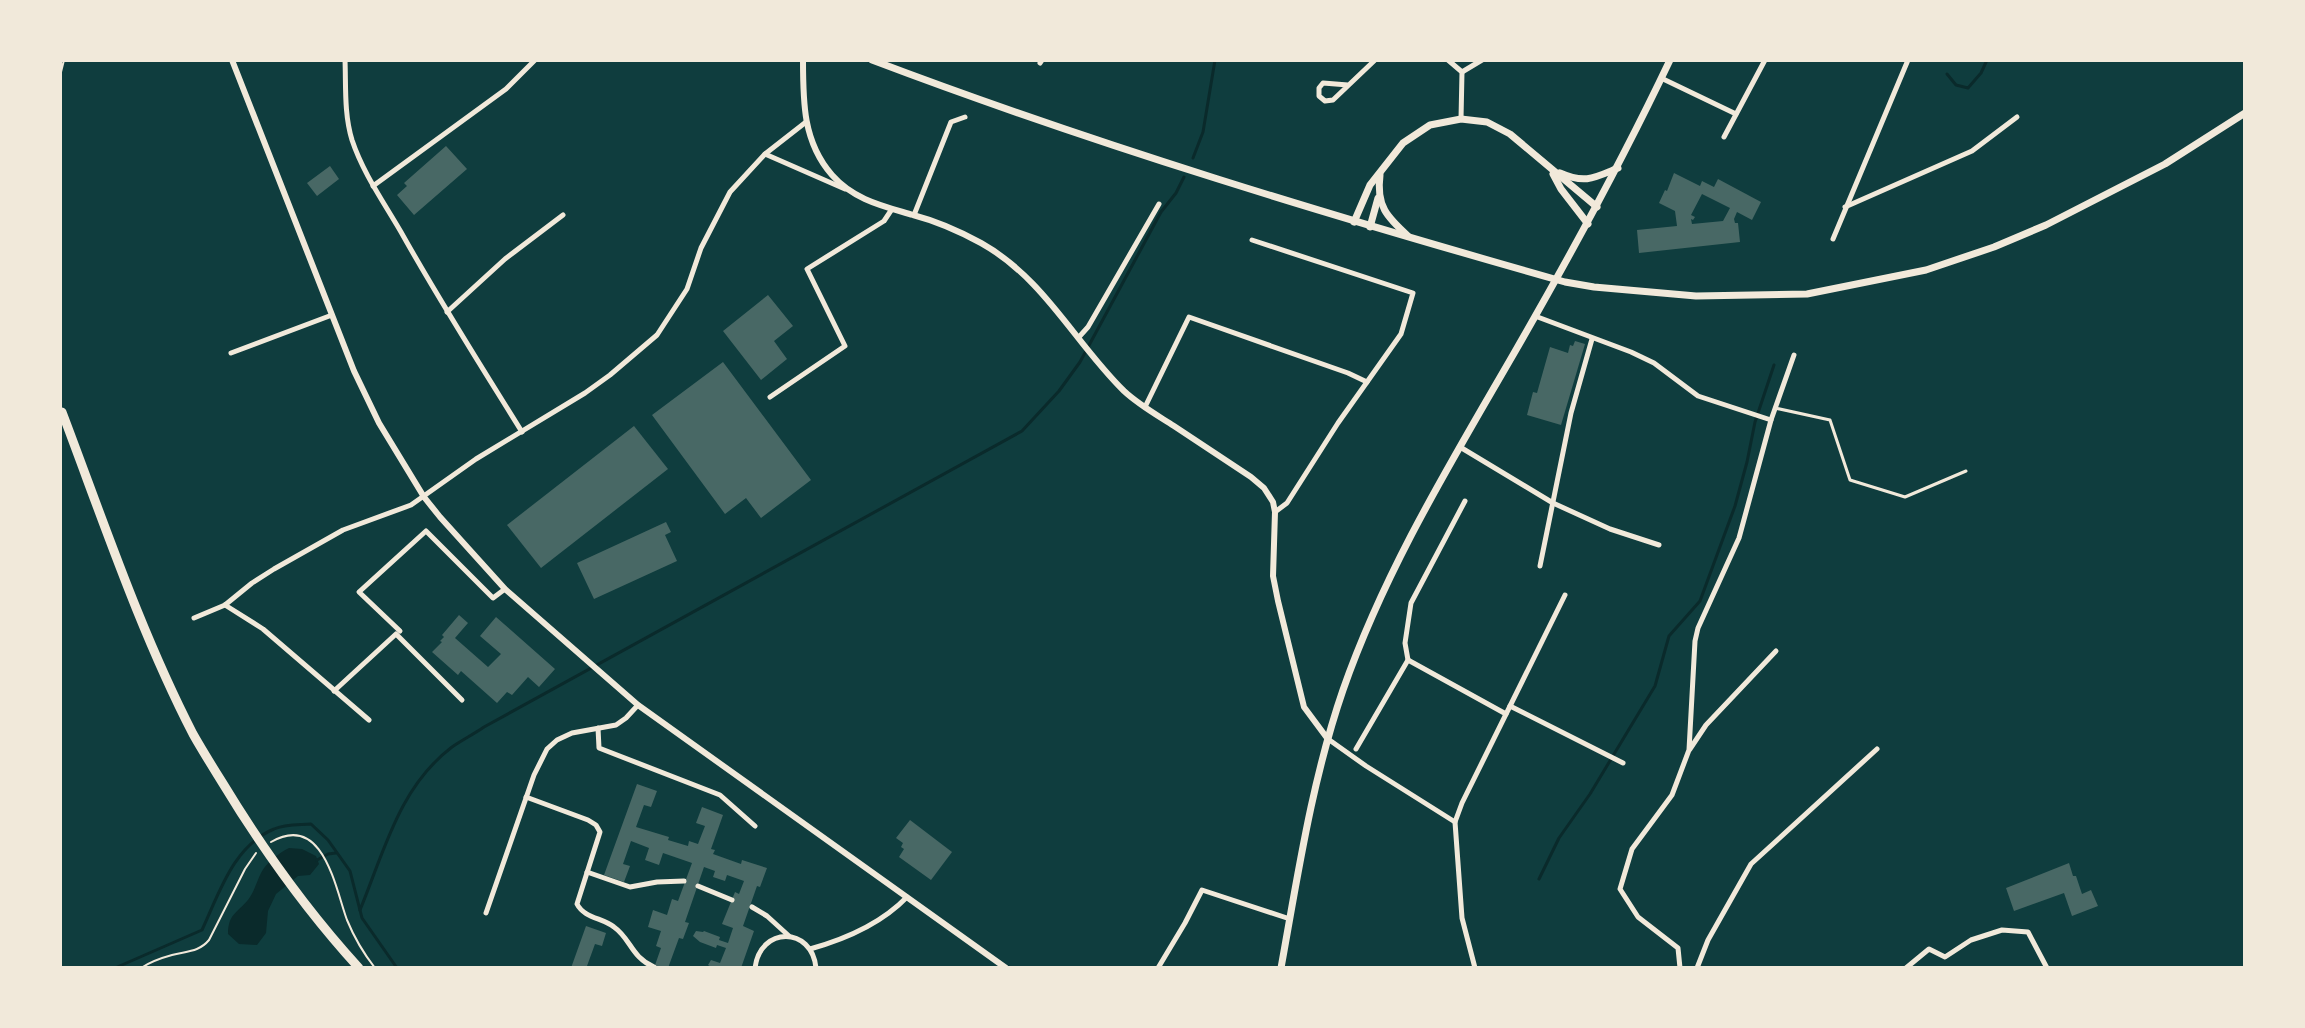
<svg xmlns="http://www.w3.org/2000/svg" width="2305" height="1028" viewBox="0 0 2305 1028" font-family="'Public Sans',sans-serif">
  <rect width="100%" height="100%" fill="#0f3d3e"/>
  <!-- water -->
  <path fill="#0a2a2b" d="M289 848 302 849 316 856 319 864 310 875 298 876 276 894 268 911 266 933 257 945 239 944 228 934C228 912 240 912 250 897 255 889 257 881 261 873 266 863 279 853 289 848Z"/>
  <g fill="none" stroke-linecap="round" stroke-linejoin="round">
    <!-- stream -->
    <g stroke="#0a2a2b" stroke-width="3">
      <polyline points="1947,74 1956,85 1968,88 1981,73 1987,60"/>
      <polyline points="1193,158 1203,132 1215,60"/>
      <polyline points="317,860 328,854 336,853"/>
      <polyline points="1539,879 1559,838 1590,794 1655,686 1669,636 1700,601 1735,506 1747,462 1755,422 1774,365"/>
      <path d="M360 910C384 852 399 787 452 747 462 740 474 734 484 727L1022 431 1059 391 1080 362 1161 212 1176 193 1184 177"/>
      <path d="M115 968 202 930C219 894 233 846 274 829 285 824 299 825 311 824L328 840 350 871 362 918 397 968"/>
    </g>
  </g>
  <!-- building -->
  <g fill="#486865" fill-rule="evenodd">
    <polygon points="446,146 467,169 414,215 397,195 407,186 404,183"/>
    <polygon points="330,166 339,179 317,196 307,183"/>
    <path d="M1674 173 1700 186 1702 181 1714 187 1718 179 1761 202 1752 220 1737 212 1734 219 1735 223H1738L1740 242 1639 253 1637 230 1677 226 1675 211 1659 203 1665 190 1667 191ZM1702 194 1730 208 1723 221 1692 224 1691 219 1693 220 1695 217 1691 215Z"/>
    <polygon points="768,295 793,326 774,341 787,359 761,380 723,331"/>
    <polygon points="1575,341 1585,344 1561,425 1527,415 1533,392 1537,393 1550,347 1568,353 1570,345 1573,346"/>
    <polygon points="723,362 811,480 761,518 746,498 725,514 652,415"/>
    <polygon points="634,426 668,469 541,568 507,525"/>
    <polygon points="666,522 671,532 665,535 677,561 594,599 577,563"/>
    <polygon points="459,615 468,623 455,638 488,667 501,654 480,636 496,617 555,669 539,687 528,677 512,695 507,692 497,703 461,671 458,675 432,652 442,642 440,641 444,637 442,635"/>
    <polygon points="637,784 657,791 651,807 644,805 636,827 669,837 668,840 688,846 689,841 698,844 705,826 696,823 702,807 723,815 711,849 715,850 713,854 741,864 742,860 767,868 760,887 757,886 743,926 754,931 741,968 713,968 708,965 711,960 720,963 726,948 717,945 716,948 700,942 693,936 696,931 703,932 704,931 720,937 719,940 728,943 733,928 722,924 735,892 739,894 744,881 727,875 725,881 713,877 715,871 704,867 685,922 689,923 683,939 679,938 668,968 654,968 661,948 656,946 661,931 648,927 653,910 667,915 672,899 678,901 692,863 663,853 659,865 645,860 649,848 631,841 623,864 630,866 624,882 604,875"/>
    <polygon points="910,820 952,852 931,880 899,857 904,849 901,847 903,843 896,838"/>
    <polygon points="2069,863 2073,876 2076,876 2082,894 2091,890 2098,906 2072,916 2064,893 2014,911 2006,888"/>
    <polygon points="586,926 606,933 602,946 595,944 587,966 592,968 571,968"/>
  </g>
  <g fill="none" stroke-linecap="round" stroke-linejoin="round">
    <!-- path -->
    <g stroke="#f1e9da" stroke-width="2">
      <polyline points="60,76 64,60"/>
      <path d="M271 842C323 812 335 887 347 920 354 937 364 954 375 968"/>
      <path d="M141 968C150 962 161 958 172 955 187 951 199 952 209 940L245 869 256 853"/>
    </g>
    <!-- service -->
    <polyline stroke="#f1e9da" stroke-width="3" points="1775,408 1830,420 1850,480 1905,497 1966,471"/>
    <!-- minor -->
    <g stroke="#f1e9da" stroke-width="5">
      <path d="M345 60C346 86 344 114 352 140 363 173 383 201 401 232 439 300 481 366 522 432"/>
      <polyline points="1448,60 1462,72 1461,119"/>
      <polyline points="1040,63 1042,60"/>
      <polyline points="1462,72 1482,60"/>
      <polyline points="1661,78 1736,114"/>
      <polyline points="1348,85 1323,83 1319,88 1319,96 1325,101 1333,100 1375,60"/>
      <polyline points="1724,137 1765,60"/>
      <polyline points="765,154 845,189"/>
      <polyline points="373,186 506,89 535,60"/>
      <polyline points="1845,207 1972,151 2017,117"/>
      <polyline points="914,215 951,122 965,117"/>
      <polyline points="1833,239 1908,60"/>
      <polyline points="1252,240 1413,293 1401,334 1338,423 1287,503 1275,512"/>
      <polyline points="447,312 505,259 563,215"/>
      <polyline points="1535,316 1631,352 1654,363 1698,396 1771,420"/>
      <polyline points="1079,337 1088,327 1159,204"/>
      <polyline points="231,353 332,315"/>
      <polyline points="770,397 845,346 807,269 884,221 892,209"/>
      <polyline points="1145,407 1189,317 1348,373 1367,382"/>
      <polyline points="1460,447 1553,503 1610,529 1659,545"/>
      <polyline points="1540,566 1571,413 1592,339"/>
      <polyline points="225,605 263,629 369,720"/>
      <polyline points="194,618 225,605 252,583 274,569 343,530 411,505 476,459 585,393 610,375 657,335 687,289 701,248 730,192 765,154 806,122"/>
      <polyline points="400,631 359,592 426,531 493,598 505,589"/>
      <polyline points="1408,660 1506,714"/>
      <polyline points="334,691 396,634 462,700"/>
      <polyline points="1510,706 1623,763"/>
      <polyline points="598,728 599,748 720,795 755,826"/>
      <polyline points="1328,739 1366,766 1455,822"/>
      <polyline points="1356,749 1408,660 1405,643 1411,603 1465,501"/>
      <polyline points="1690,749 1706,725 1776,651"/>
      <path d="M526 797 588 820 596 825 600 832 577 904C584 918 603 918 614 927 631 939 631 957 654 967"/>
      <polyline points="587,872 630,887 657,882 684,881"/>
      <polyline points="698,886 732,900"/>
      <polyline points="752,907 767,916 789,936"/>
      <polyline points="486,913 534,775 547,749 557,740 572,733 616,725 626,718 638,705"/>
      <path d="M810 949C846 939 881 924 907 897"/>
      <path d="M755 968C760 926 812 926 816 968"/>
      <polyline points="1158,968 1185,923 1202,890 1290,919"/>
      <polyline points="1475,968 1462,918 1455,822 1462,803 1565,595"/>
      <polyline points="1680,968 1678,948 1638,917 1620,889 1632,849 1672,795 1689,750 1695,641 1698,628 1739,538 1771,420 1794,355"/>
      <polyline points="1697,968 1708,940 1751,864 1877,749"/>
      <polyline points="1906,968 1929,949 1945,957 1971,940 2002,930 2028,932 2047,968"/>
    </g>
    <!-- tertiary -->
    <g stroke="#f1e9da" stroke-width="6">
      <polyline points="232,60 354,371 379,423 424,497 440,517 505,589 638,705 1006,968"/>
      <path d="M803 60C803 102 803 142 832 175 854 200 883 206 913 215 936 221 959 231 981 243 1045 279 1074 342 1124 391 1139 405 1157 415 1174 426 1200 443 1225 460 1251 477L1264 488 1273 502 1275 512 1273 576 1278 601 1304 707 1327 738"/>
    </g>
    <!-- secondary -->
    <g stroke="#f1e9da" stroke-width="7">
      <path d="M872 60C1099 146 1332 216 1565 282L1594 287 1696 296 1807 294 1926 270 1994 247 2046 225 2165 164 2245 113"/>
      <path d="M1560 173C1585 184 1594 178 1618 168"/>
      <polyline points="1553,174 1561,189 1588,224"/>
      <path d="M1380 175C1376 206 1387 217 1408 236"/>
      <polyline points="1354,222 1370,185 1403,143 1430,125 1461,119 1487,122 1510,134 1597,207"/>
      <polyline points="1370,227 1378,198"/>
      <path d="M1281 968C1298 874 1312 780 1343 690 1385 570 1450 464 1513 355 1569 258 1622 161 1670 60"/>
    </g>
    <!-- trunk -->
    <path stroke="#f1e9da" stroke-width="9" d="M62 412C103 520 140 631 193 734 202 750 212 766 222 782 262 848 306 910 359 968"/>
  </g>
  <!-- border -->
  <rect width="2305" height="1028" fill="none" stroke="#f1e9da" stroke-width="124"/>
</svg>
